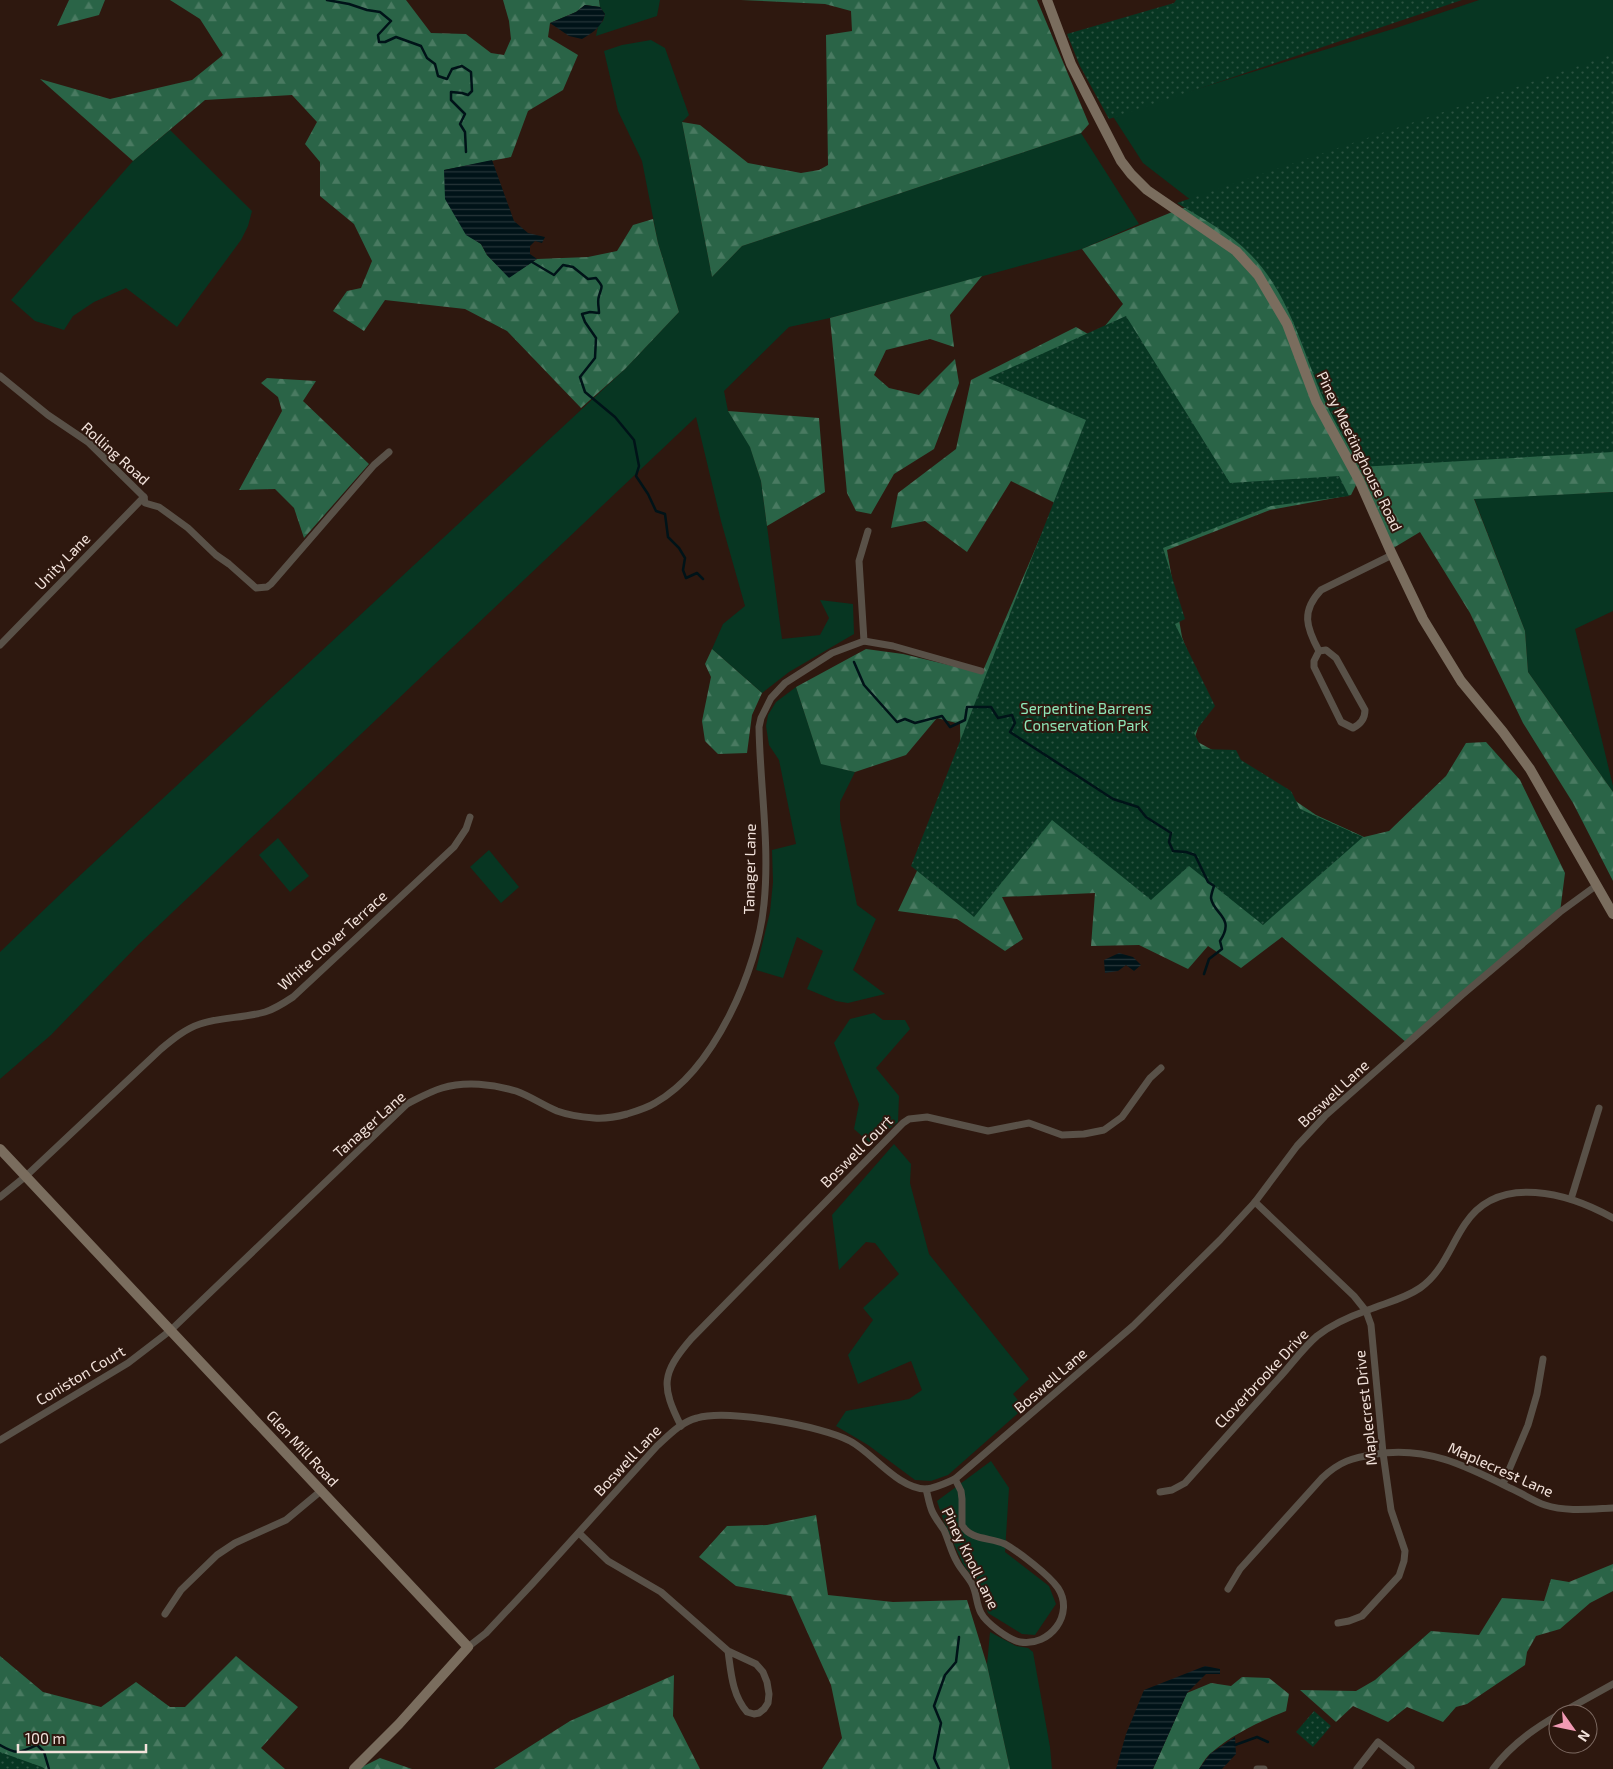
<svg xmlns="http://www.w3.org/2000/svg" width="1613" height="1769" viewBox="0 0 1613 1769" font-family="'Exo 2',sans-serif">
  <defs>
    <pattern id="forest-firs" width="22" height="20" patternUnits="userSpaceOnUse" patternTransform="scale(1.25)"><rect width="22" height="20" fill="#2a6447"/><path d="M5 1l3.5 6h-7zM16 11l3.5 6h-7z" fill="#497a61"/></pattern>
    <pattern id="park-dots" width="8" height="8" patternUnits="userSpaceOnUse" patternTransform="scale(1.25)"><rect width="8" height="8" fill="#073622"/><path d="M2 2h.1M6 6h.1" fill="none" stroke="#2c5342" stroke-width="1.8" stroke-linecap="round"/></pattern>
    <pattern id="water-rules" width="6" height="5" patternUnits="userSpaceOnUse" patternTransform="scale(1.25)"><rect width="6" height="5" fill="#001318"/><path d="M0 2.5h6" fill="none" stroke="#263539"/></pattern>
  </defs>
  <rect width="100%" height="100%" fill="#2e180f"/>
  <!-- green -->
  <g fill="#073622">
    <polygon points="599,0 660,0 657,16 596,36 598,26 603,21 605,14 600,7"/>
    <polygon points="1479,0 1613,0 1613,70 1196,204 1143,163 1112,115 1396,28"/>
    <polygon points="651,40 665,48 689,115 682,122 712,277 742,246 1081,133 1139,224 1082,249 830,318 789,327 724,391 728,411 750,446 761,481 782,639 820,635 829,618 820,600 853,604 854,634 789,672 762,693 712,649 723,624 745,606 721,521 696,417 138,945 51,1035 0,1079 0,952 74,881 625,369 679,312 658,243 642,161 618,111 604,51 622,45"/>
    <polygon points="170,130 252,211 248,226 241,240 177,327 126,288 94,302 73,316 64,330 35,321 11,300 133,161"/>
    <polygon points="1613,492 1613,611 1575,629 1613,786 1613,792 1528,672 1525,631 1474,498"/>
    <polygon points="796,687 821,763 855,772 840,802 840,820 857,905 876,919 853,970 885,994 848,1003 836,1001 807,989 823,951 797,937 783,978 756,970 770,912 773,882 772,850 796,844 779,760 769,745 766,726 768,715 776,702"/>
    <polygon points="278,838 309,876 290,892 259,855"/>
    <polygon points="489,850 519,887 501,903 470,867"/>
    <polygon points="874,1013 883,1020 905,1020 910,1029 876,1068 899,1096 898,1122 870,1143 854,1129 859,1104 834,1043 850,1019"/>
    <polygon points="894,1144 911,1164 910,1183 929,1254 1029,1379 1013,1394 1024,1408 948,1475 931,1481 915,1480 868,1445 836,1426 846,1411 909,1399 922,1390 911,1361 858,1384 848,1355 873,1320 863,1308 899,1274 875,1243 866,1242 839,1270 832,1215"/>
    <polygon points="991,1461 1009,1488 1005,1552 1049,1586 1056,1604 1035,1635 1022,1634 988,1613 980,1587 963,1564 944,1522 937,1501"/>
    <polygon points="990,1632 1016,1646 1028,1648 1033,1652 1050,1747 1052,1769 1010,1769 987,1665"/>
  </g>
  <!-- forest -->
  <g fill="url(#forest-firs)">
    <polygon points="69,0 105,0 99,15 57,26"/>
    <polygon points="170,0 406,0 431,33 466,34 491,53 504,55 511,39 509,21 503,0 599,0 600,7 585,5 576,12 550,23 548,37 578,55 563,90 528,111 511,157 444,170 469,236 481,244 487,255 509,277 537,259 588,257 617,251 633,225 653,219 658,243 679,312 625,369 581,408 507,331 465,309 385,300 364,331 333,311 347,291 361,288 372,261 354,224 320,196 320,162 305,144 317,122 292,95 205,100 133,161 40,79 110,99 192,80 223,55 200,19"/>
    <polygon points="741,0 1037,0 1089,124 1081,133 742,246 712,277 682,122 700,125 748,163 801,173 819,170 828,165 826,35 852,31 851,11 825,4"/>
    <polygon points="1613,70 1613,492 1474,499 1525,631 1528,672 1613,792 1613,881 1573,803 1523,723 1470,613 1420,532 1390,550 1358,481 1351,495 1270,510 1167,550 1182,637 1206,703 1194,740 1253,772 1316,815 1364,837 1389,831 1446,776 1466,743 1486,742 1520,780 1565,873 1560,912 1407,1043 1282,937 1241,968 1208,946 1188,969 1139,945 1091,946 1095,893 1002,897 1023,939 1005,951 957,919 898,911 961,778 960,724 937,718 906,755 855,772 821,764 796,687 866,649 903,654 982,673 1055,503 1011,481 967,552 925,521 891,528 898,493 956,449 971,380 1076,327 1095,338 1123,304 1082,249 1177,210 1418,140"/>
    <polygon points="982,276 950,315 954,347 930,339 886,350 874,375 889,388 919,395 955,359 959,383 934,449 894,474 871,514 856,511 847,493 830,318"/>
    <polygon points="267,378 316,381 303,401 369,464 304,538 294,508 275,489 239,490 282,411 278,397 261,383"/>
    <polygon points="728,411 819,418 825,492 767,526 761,481 750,447"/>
    <polygon points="712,649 762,693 752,715 747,753 718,754 705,741 702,721 711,677 705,664"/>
    <polygon points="816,1515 828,1595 893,1602 967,1600 987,1665 1010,1769 822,1769 842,1738 831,1685 791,1596 736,1586 699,1557 727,1526 767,1525"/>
    <polygon points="1613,1564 1613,1591 1590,1603 1560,1629 1536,1636 1527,1652 1525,1665 1467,1704 1456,1707 1443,1722 1407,1707 1388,1722 1353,1706 1336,1722 1300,1690 1356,1691 1375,1680 1431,1631 1479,1635 1502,1598 1544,1601 1551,1579 1569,1582"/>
    <polygon points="0,1656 43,1692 101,1707 136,1682 170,1707 185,1707 236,1656 298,1707 261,1748 285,1769 0,1769"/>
    <polygon points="674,1675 673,1716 700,1769 494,1769 570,1721"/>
    <path d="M1242 1677 1269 1678 1289 1694 1286 1711C1260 1721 1231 1735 1211 1753 1206 1757 1202 1764 1199 1769H1153L1187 1693 1211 1683 1231 1686Z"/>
    <polygon points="380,1758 412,1769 358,1769"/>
  </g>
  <!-- park -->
  <g fill="url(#park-dots)">
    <polygon points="1176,0 1462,0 1109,119 1080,66 1067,34 1174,3"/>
    <path d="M1613 54V452L1360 467C1348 445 1335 423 1324 400 1302 350 1290 295 1251 255 1230 233 1203 219 1177 203Z"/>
    <polygon points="1126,316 1230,483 1339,476 1349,496 1271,506 1163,548 1185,619 1175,624 1215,706 1194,733 1202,749 1236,750 1241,760 1291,791 1300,809 1363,837 1263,925 1189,866 1151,900 1052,820 974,917 911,866 1086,420 988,378"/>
    <polygon points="1314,1711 1331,1726 1313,1747 1296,1732"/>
    <polygon points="0,1752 42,1767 45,1769 0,1769"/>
  </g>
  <!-- water -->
  <g fill="url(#water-rules)">
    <path d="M585 5 600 7 605 14C602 27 592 33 582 39L569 36 550 23 576 12Z"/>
    <polygon points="492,160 514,221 528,233 545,237 542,243 535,241 530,246 530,254 537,259 509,278 487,255 481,244 466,235 445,199 444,170"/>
    <polygon points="1119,953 1133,957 1141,965 1134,971 1126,965 1118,971 1105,973 1104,960"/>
    <polygon points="1205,1666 1220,1669 1220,1674 1206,1674 1187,1693 1153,1769 1116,1769 1126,1734 1144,1690"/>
    <polygon points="1235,1737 1236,1754 1222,1769 1199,1769 1210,1754"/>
  </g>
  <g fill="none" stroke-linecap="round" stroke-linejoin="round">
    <!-- stream -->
    <g stroke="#001318" stroke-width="2.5">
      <polyline points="327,0 349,4 367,10 380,12 391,21 378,35 379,42 385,42 396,37 421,46 427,58 435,64 438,76 447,79 452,69 462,66 471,72 472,91 468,95 462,93 451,92 451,100 465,114 460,124 465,132 466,152"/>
      <path d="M532 262 554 275 563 265 573 267 588 279 596 278C604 288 602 285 599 296 597 301 599 308 599 313L590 312 582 314 585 322 596 338 595 358 580 377 585 392 615 417 634 440 639 466 636 476 648 494 656 511 665 514 668 537 679 548 685 558 683 570 686 578 697 573 703 579"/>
      <path d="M854 662 864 685 897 722 905 719 915 723 942 716 950 727 965 720 967 707H991L998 718 1012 715 1015 723 1010 732 1113 799 1138 807 1146 817 1171 833 1169 842 1173 851 1186 852 1195 855 1208 882 1214 886C1213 889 1211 895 1211 898 1213 914 1236 917 1220 941L1222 949 1209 959 1204 974"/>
      <path d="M0 1745C17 1755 20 1753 37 1745L44 1752 49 1769"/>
      <polyline points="1235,1745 1257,1737 1268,1742"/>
      <polyline points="939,1769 934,1758 941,1723 934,1706 945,1675 956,1662 959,1637"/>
    </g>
    <!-- minor -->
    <g stroke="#595148" stroke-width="7">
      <polyline points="0,376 48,415 88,442 144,497 145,503 159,507 188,528 216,555 229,564 256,588 267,587 271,584 374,465 389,452"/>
      <polyline points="864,641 859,561 868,531"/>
      <polyline points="0,645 144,497"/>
      <path d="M1326 650 1336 658 1365 710C1365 718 1361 724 1353 728L1341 722 1314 667V661L1319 651Z"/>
      <path d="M1319 651C1306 627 1301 611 1321 590L1392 555"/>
      <path d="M0 1197 26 1176 161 1049C173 1039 185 1029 200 1024 221 1017 244 1018 265 1012 275 1009 284 1003 293 997L454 847 466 829 470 817"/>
      <polyline points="1571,1199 1599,1108"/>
      <polyline points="1255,1202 1354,1296 1366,1311 1371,1325 1383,1453 1391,1510 1405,1551 1404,1561 1399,1576 1362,1616 1349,1621 1338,1623"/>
      <path d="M681 1426C661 1386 661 1374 691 1339L903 1123 909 1119 927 1117 988 1131 1029 1123 1062 1135 1084 1134 1104 1130 1122 1117 1150 1078 1161 1068"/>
      <path d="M0 1440 128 1363 171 1330 407 1104C419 1098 429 1092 442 1088 465 1081 493 1084 516 1091 530 1096 543 1105 557 1111 568 1115 582 1117 594 1118 605 1119 616 1117 627 1114 637 1111 647 1108 655 1103 714 1070 758 969 764 904 770 845 760 786 759 727L761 718 771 698 785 683 832 653 864 641 893 646 981 671"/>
      <polyline points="1503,1484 1528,1425 1537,1394 1543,1359"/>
      <path d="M926 1489C928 1496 929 1504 932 1511 935 1518 940 1524 944 1530 949 1541 951 1552 957 1562 961 1570 968 1576 972 1584 977 1593 976 1604 981 1613 986 1623 1009 1640 1020 1642 1050 1647 1075 1614 1058 1588 1049 1575 1019 1552 1005 1544 991 1537 971 1541 962 1525V1499L961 1491 955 1479"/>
      <path d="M1160 1492 1172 1490 1185 1483C1216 1448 1247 1413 1279 1378 1291 1365 1303 1348 1317 1336 1331 1325 1351 1316 1368 1310 1385 1303 1404 1299 1420 1288 1443 1272 1450 1246 1465 1224 1499 1172 1570 1194 1613 1218"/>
      <path d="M579 1533 608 1561 661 1592 728 1651 756 1664 763 1672 767 1682 769 1694 768 1703 764 1709 759 1713 754 1714 747 1712C732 1695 731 1672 728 1651"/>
      <path d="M1228 1589 1240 1569 1322 1478C1340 1461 1352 1458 1376 1454 1427 1446 1466 1466 1510 1488 1522 1493 1533 1501 1545 1505 1566 1512 1591 1509 1613 1508"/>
      <polyline points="165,1614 181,1590 217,1555 235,1543 286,1520 322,1490"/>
      <path d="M468 1647 486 1633 533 1583 657 1446C669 1435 681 1422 697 1418 727 1409 823 1426 850 1441 873 1453 898 1489 926 1489 936 1488 946 1483 955 1479L1133 1326 1220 1240 1255 1202 1297 1146 1325 1116 1462 995 1560 912 1597 885"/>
      <polyline points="1559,1714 1613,1684"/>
      <polyline points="1257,1769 1264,1769"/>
      <polyline points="1357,1769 1378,1742 1411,1768"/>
      <path d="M1493 1769C1510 1746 1533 1729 1558 1715"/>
    </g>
    <!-- secondary -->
    <g stroke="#7a6d5e" stroke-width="10">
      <polyline points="1047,0 1071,64 1121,161 1131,174 1147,190 1236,251 1258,275 1287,324 1316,401 1359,480 1390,550 1423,619 1461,681 1503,732 1530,769 1613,914"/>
      <polyline points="0,1149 468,1647 399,1724 354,1769"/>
    </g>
  </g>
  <g text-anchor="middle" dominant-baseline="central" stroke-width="4" stroke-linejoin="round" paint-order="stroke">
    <!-- street labels -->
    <g font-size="15" fill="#f2e2db" stroke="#2e180f">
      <text transform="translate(1360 451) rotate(64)">Piney Meetinghouse Road</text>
      <text transform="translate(116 453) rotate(42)">Rolling Road</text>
      <text transform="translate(62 561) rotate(-46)">Unity Lane</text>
      <text transform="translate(749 869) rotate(-89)">Tanager Lane</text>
      <text transform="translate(332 940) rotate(-42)">White Clover Terrace</text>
      <text transform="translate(1333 1093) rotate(-43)">Boswell Lane</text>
      <text transform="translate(369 1124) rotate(-42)">Tanager Lane</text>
      <text transform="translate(856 1151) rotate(-45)">Boswell Court</text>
      <text transform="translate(80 1375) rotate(-31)">Coniston Court</text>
      <text transform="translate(1261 1378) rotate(-47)">Cloverbrooke Drive</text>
      <text transform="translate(1050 1380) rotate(-41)">Boswell Lane</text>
      <text transform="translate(1365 1408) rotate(-96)">Maplecrest Drive</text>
      <text transform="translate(303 1448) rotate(47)">Glen Mill Road</text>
      <text transform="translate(627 1460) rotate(-47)">Boswell Lane</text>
      <text transform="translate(1501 1469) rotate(24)">Maplecrest Lane</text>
      <text transform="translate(971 1558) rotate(64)">Piney Knoll Lane</text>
    </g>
    <!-- park labels -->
    <g font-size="15" fill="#8fe6b8" stroke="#2e180f">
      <text x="1086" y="708">Serpentine Barrens<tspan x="1086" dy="17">Conservation Park</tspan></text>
    </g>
  </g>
  <!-- north arrow -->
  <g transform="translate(1573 1729) rotate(123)"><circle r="24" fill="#2e180f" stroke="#7c6961"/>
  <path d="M0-4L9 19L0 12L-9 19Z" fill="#f19ab4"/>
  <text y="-8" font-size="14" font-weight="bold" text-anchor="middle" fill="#f2e2db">N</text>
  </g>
  <!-- scale -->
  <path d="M18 1744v8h128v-8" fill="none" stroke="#f2e2db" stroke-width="2.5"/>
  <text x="25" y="1744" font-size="15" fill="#f2e2db" stroke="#2e180f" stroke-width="4" paint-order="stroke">100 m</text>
</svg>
